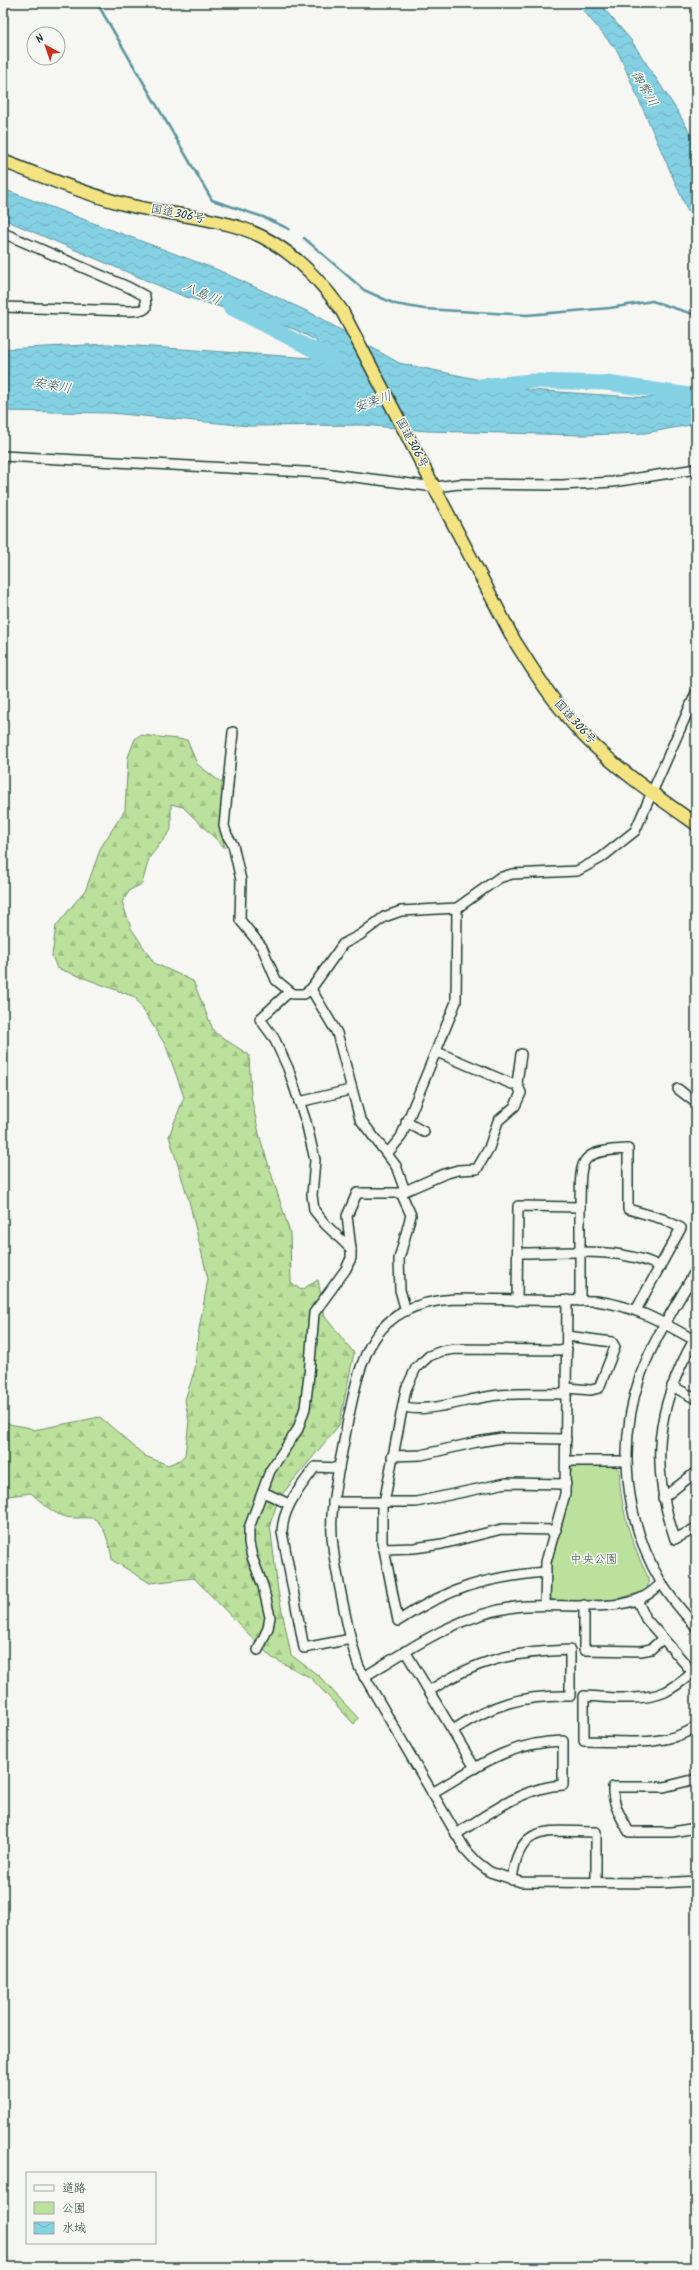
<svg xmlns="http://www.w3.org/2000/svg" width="699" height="2270" viewBox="0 0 699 2270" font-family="Kalam,'Klee One',sans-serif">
  <defs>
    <pattern id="forest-firs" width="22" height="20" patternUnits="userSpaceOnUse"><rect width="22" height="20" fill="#bce19c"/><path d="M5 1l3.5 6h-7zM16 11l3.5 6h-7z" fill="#a1c287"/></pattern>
    <pattern id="water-waves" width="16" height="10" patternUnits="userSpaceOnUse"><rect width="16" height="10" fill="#85d1e4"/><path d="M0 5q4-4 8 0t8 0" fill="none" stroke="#72b4c4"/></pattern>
  </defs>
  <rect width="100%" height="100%" fill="#f6f6f2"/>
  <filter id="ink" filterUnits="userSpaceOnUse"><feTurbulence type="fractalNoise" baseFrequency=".025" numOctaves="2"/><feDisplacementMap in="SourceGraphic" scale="8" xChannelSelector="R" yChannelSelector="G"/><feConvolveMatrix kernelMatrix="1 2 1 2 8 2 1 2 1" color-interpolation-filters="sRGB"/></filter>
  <g filter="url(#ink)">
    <!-- green -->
    <path fill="#bce19c" stroke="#6e8f68" d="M575 1464 614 1465 619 1470C620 1501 628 1534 641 1562 645 1572 652 1580 646 1591L613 1600 555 1601 550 1598C546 1566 559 1539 566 1508 570 1494 566 1475 575 1464Z"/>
    <!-- forest -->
    <path fill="url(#forest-firs)" stroke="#6e8f68" d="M140 735 187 740 197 764 223 784 220 829 225 848 183 807 171 804V830L149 858 142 884 130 890 122 902 131 928 154 963 193 981 214 1032 249 1055 251 1096 260 1138 290 1233 291 1282 301 1290 318 1280 325 1317 354 1353 339 1425 279 1498 270 1524 278 1591 291 1655 319 1676 358 1718 354 1724 311 1678 271 1657 194 1578 150 1583 112 1560C111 1550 104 1519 91 1518 79 1517 69 1520 58 1514 48 1509 39 1500 31 1493L8 1496 3 1498V1420C12 1428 24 1424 34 1430L100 1417 145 1456 168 1465 180 1460 185 1455 189 1421 185 1400 195 1369 198 1335 208 1279 189 1201 169 1136 184 1097 166 1046 135 997 57 968 52 956 56 926 86 889 101 847 125 810 128 757 135 739Z"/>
    <!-- water -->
    <g fill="url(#water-waves)" stroke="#5c969e">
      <polygon points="577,3 599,3 631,40 678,112 696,143 696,230 618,52"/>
      <polygon points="3,189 218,270 311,313 399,363 529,390 649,398 696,388 696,424 645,433 583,435 427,431 363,425 250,426 110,413 3,411 3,349 108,344 312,358 317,341 294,329 183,296 3,219"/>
    </g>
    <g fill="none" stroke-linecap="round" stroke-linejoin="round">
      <!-- stream -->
      <g stroke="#5c969e" stroke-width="2.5">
        <polyline points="97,3 212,200 263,217 289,229"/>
        <polyline points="304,238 364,290 395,304 424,309 527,315 610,308 652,301 696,315"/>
      </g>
      <!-- river -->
      <g stroke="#85d1e4" stroke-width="15">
        <polyline points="230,307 333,360"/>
        <polyline points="480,386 531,381 607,383 696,396"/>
      </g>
      <defs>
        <g id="minor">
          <polyline points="3,233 128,287 145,296 146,308 143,310 129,311 3,307"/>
          <polyline points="3,456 323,473 435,487 459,484 562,485 613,482 696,469"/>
          <polyline points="233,732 224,826 227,835 233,845 241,880 240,920 262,947 276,980 293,994 304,994 311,989 343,944 360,935 384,917 401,911 457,908 499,878 512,874 577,871 601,858 635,831 696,693"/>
          <polyline points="289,992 260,1019 274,1038 288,1068 306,1122 315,1160 312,1195 314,1210 325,1224 351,1249 347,1216 357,1193 401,1193 405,1191 396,1166 360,1119 337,1033 311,989"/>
          <polyline points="437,1052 512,1084 517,1083 521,1054"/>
          <polyline points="678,1089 696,1103"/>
          <polyline points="299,1102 350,1090"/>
          <polyline points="406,1122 424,1132"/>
          <polyline points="387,1154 401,1137 456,1002 457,908"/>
          <polyline points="405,1191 444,1174 458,1170 477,1169 489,1148 498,1121 515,1106 521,1093 517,1083"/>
          <polyline points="401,1193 411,1215 399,1259 400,1290 406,1311"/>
          <path d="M519 1253C563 1253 621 1246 661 1267"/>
          <path d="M696 1270C677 1304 654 1338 641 1374 617 1442 624 1520 661 1582 670 1598 684 1613 696 1627"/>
          <path d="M517 1301 518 1206 580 1207C581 1160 576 1151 628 1149V1209L663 1219 681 1228 636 1310"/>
          <polyline points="580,1301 580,1207"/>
          <path d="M694 1340C655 1409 650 1465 675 1539L696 1528"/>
          <path d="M696 1341C662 1322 636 1306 596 1301L455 1299C371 1304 361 1356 347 1425 342 1455 334 1485 332 1515 330 1543 337 1572 342 1599 347 1622 351 1645 359 1667L465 1849 477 1862 490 1872 521 1882 660 1883 696 1881"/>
          <polyline points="672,1386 696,1399"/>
          <polyline points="567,1388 591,1390 599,1388 615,1347 612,1342 567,1336"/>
          <path d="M403 1406C424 1415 473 1397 499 1395 521 1393 544 1394 567 1394"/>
          <polyline points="392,1456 421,1455 477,1442 502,1438 566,1439"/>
          <polyline points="567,1461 626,1461"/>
          <path d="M339 1468 315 1467C301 1487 283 1506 282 1532L304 1648 351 1639"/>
          <polyline points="263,1492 289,1504"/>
          <polyline points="663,1498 696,1472"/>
          <polyline points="333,1502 416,1502 506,1483 566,1484"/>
          <polyline points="382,1503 382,1543 384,1549"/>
          <polyline points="384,1503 406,1389 416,1368 429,1356 442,1351 455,1349 567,1350"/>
          <path d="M546 1572C487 1577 448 1588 398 1621L384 1549 414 1548 442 1544 502 1529 556 1530"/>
          <polyline points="637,1600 646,1619 696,1676"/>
          <polyline points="545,1605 546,1562 565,1494 567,1300"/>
          <polyline points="584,1605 584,1650 641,1651 651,1649 662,1639"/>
          <polyline points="258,1650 268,1628 270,1617 263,1586 252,1557 249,1543 249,1528 270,1471 298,1429 305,1408 309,1375 314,1313 346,1269 351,1258 351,1249"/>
          <polyline points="405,1651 475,1768"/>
          <path d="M693 1672C684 1680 675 1687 665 1692 641 1702 609 1697 584 1696V1741C622 1741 663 1748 696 1727"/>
          <path d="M364 1677C411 1648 458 1615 515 1607 549 1601 616 1614 645 1596 651 1593 656 1588 662 1583"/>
          <path d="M429 1691C478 1659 512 1652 570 1650V1696C522 1695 493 1704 453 1730"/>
          <path d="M696 1779 664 1787H613C612 1804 621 1817 629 1832H672L696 1828"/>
          <path d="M432 1793C477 1767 509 1742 563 1741V1785C522 1787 490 1814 456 1834"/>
          <path d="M512 1880C519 1821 548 1832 596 1832V1882"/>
        </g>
        <path id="highway" d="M3 161C41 176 80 192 120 203 159 214 202 215 241 228 284 242 317 275 342 311L514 640C536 675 559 711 588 740 621 772 659 798 696 824"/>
      </defs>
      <!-- minor casing -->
      <use href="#minor" stroke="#1f3d34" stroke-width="12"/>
      <!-- highway casing -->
      <use href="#highway" stroke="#1f3d34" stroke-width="15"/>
      <!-- minor -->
      <use href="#minor" stroke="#f6f6f2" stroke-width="9"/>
      <!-- highway -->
      <use href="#highway" stroke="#f4e382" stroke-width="12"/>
    </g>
  </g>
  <g text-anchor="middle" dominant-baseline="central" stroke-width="3" stroke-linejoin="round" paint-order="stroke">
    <!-- street labels -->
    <g font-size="12" fill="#1f3d34" stroke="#f6f6f2">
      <text transform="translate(178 214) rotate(11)">国道306号</text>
      <text transform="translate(412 443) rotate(62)">国道306号</text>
      <text transform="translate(575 722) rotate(48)">国道306号</text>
    </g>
    <!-- park labels -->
    <g font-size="12" fill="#3e5e49" stroke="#f6f6f2">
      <text x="594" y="1559">中央公園</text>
    </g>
    <!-- water labels -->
    <g font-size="13" font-style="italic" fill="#335b57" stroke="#f6f6f2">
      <text transform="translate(644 89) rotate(60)">御幣川</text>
      <text transform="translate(202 294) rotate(24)">八島川</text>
      <text transform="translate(52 386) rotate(10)">安楽川</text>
      <text transform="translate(373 402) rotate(-19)">安楽川</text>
    </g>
  </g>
  <!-- margin -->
  <rect width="699" height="2270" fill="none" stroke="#f6f6f2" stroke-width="16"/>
  <rect x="8" y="8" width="683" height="2254" fill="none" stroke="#1f3d34" stroke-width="1.5" filter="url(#ink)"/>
  <!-- legend -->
  <rect x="26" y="2172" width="130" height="72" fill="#f6f6f2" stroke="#a0aca6"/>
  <rect x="34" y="2185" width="20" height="6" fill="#f6f6f2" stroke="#a0aca6"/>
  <text x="62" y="2192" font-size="12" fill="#1f3d34">道路</text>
  <rect x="34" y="2202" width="20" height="12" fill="#bce19c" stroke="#a0aca6"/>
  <text x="62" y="2212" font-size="12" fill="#1f3d34">公園</text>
  <rect x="34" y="2222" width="20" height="12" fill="url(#water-waves)" stroke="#a0aca6"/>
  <text x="62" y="2232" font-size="12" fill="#1f3d34">水域</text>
  <!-- north arrow -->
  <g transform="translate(46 46) rotate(320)"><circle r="19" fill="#f6f6f2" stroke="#a0aca6"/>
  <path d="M0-3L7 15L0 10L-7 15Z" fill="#c8321e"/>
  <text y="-6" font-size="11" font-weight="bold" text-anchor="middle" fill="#1f3d34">N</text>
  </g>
</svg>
